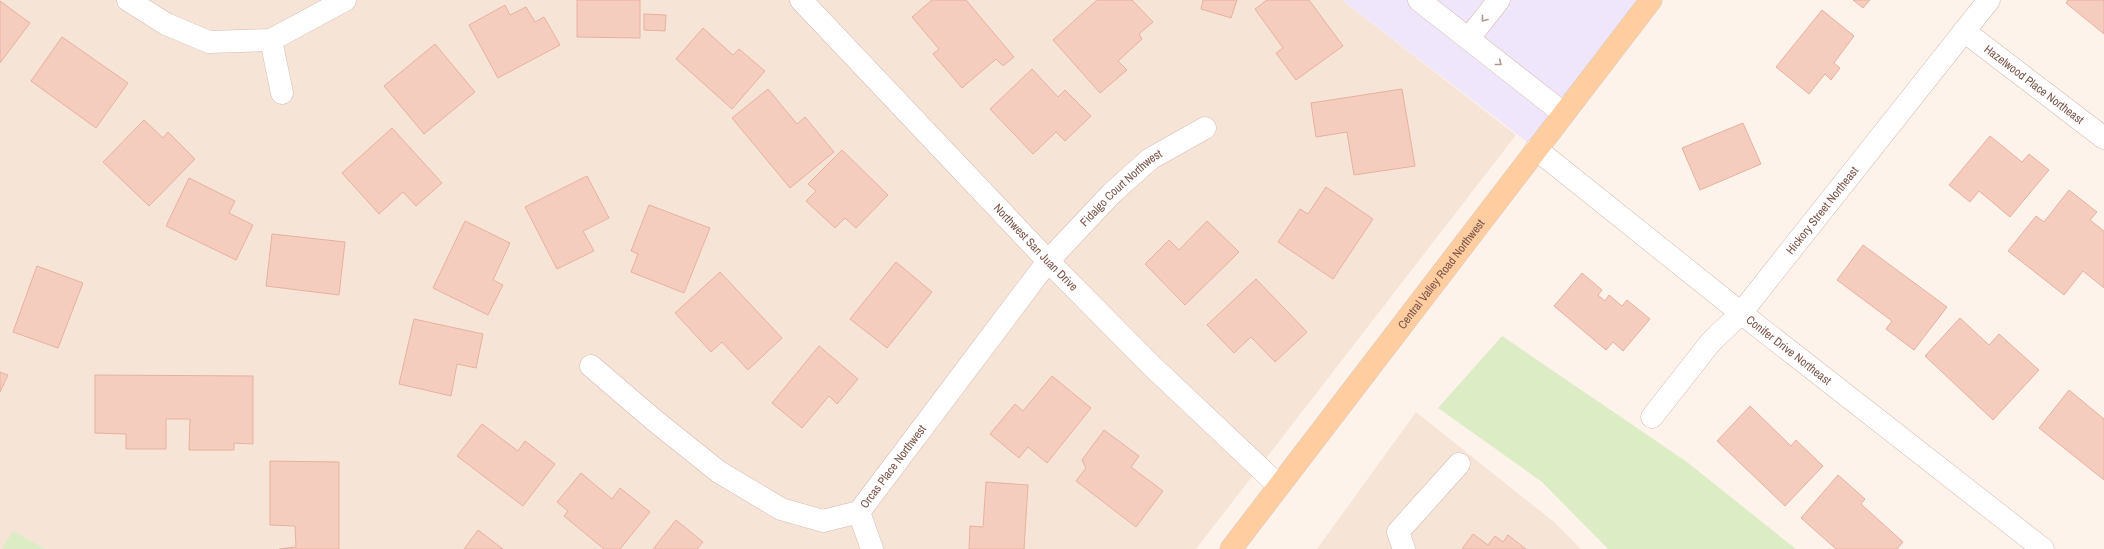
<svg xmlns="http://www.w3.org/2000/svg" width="2104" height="549" viewBox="0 0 2104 549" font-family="'Archivo Narrow',sans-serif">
  <rect width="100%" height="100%" fill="#fef3ea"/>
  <!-- residential -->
  <g fill="#f6e4d7">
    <polygon points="0,0 1342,0 1516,135 1196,549 0,549"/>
    <polygon points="1416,412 1554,522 1581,549 1317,549"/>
  </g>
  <!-- education -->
  <polygon fill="#f0e6fb" points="1342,0 1651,0 1536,149"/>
  <!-- green -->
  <g fill="#dcedc6">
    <polygon points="1502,336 1687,462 1796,549 1608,549 1542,482 1438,408"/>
    <polygon points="13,531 45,549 2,549"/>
  </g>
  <!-- building -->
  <g fill="#f5cdbf" stroke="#e9b09e">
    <polygon points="577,0 640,0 640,38 577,37"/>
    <polygon points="932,0 966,0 1014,57 1003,66 996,59 962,88 933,54 939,49 912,17"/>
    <polygon points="1097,0 1132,0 1153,22 1139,34 1142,39 1118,61 1127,70 1100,93 1053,40"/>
    <polygon points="1203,0 1237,0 1231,18 1201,9"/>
    <polygon points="1267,0 1309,0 1343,46 1296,80 1276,53 1283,48 1255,9"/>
    <polygon points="1853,0 1870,0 1863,8"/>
    <polygon points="2068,0 2104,0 2104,34 2066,3"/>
    <polygon points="0,1 30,23 0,63"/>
    <polygon points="505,5 510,15 526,7 535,22 544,17 560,45 498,78 469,25"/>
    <polygon points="1822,10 1854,36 1834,63 1840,68 1831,80 1825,74 1809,94 1776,67"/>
    <polygon points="644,14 666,15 665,31 644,30"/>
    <polygon points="703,28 733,55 739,49 765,71 732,109 676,59"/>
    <polygon points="62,37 128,83 96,128 31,81"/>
    <polygon points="435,44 475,92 424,134 384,86"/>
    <polygon points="1032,69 1058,97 1065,90 1091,116 1065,141 1056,132 1033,154 990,109"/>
    <polygon points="768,89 797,124 805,117 834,152 790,188 732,118"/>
    <polygon points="1402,89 1415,166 1354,175 1347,132 1316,137 1311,103"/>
    <polygon points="144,120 163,138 168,132 195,159 149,206 103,162"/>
    <polygon points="1743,123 1761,164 1700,190 1682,148"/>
    <polygon points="392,128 442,183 416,206 403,192 379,214 342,173"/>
    <polygon points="1990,136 2022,162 2029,154 2049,170 2010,217 1979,191 1970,202 1949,185"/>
    <polygon points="842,150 888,195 856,228 845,218 835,228 806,201 816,191 808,184"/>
    <polygon points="587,176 609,218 583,231 594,251 557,269 525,207"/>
    <polygon points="189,178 235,201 229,213 253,225 236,260 166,226"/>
    <polygon points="1326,187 1373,219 1333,279 1278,242 1300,209 1308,214"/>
    <polygon points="2069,190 2097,212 2090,220 2104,231 2104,288 2083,271 2064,295 2008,251 2036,216 2044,222"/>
    <polygon points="649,205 710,228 684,293 631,272 638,254 631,251"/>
    <polygon points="465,221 510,243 493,280 503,285 488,315 433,288"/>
    <polygon points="1207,221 1239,252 1185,305 1145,264 1169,240 1179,250"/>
    <polygon points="272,234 345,242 339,295 266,286"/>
    <polygon points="1863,245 1947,307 1914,350 1886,329 1892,321 1837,280"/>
    <polygon points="896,262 932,292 887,348 850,319"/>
    <polygon points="37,266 83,283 58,348 13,332"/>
    <polygon points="720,272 782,338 748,370 722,342 711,352 675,313"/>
    <polygon points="1582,273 1602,290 1598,295 1605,301 1609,295 1622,306 1627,300 1650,319 1623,351 1613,342 1606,350 1554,306"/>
    <polygon points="1256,279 1307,332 1275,362 1251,337 1234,353 1207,325"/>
    <polygon points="1960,318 1989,345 1999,334 2039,370 1993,420 1925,356"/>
    <polygon points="414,319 483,334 476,368 457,364 451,396 399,384"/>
    <polygon points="819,346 858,379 837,404 829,396 802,428 772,403"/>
    <polygon points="0,372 8,375 0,392"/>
    <polygon points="95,375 253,376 253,444 234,443 234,450 189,450 190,419 166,419 166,449 126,449 126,434 95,433"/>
    <polygon points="1052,376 1091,408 1047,463 1028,447 1019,458 990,434 1015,404 1023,411"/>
    <polygon points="2069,390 2104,419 2104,480 2039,428"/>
    <polygon points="1750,406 1791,446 1796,440 1823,466 1785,506 1717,441"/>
    <polygon points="482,424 518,451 525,441 555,464 523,506 457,456"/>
    <polygon points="1104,430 1139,456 1131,467 1163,491 1136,527 1076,481 1086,468 1082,460"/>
    <polygon points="270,461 339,462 339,549 279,549 296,547 295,526 270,525"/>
    <polygon points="581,473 612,499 620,488 650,512 620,549 604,549 564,516 568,511 557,502"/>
    <polygon points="1838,475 1865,499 1861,504 1903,542 1897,549 1836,549 1801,518"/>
    <polygon points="986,482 1028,485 1024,549 969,549 970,526 983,527"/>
    <polygon points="676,520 703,542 697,549 653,549"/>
    <polygon points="478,530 503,549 464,549"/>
    <polygon points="1473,534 1488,545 1495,536 1503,542 1508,535 1526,549 1462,549"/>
  </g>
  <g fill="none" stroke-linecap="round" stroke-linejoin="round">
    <defs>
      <g id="minor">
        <polyline points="128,0 166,24 209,42 271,40 345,0"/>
        <path id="s1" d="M801 0 1048 261 1152 366 1279 486"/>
        <polyline points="1419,0 1563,113"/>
        <path id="s2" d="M1964 31 2104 138"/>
        <polyline points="1469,38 1499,0"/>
        <polyline points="271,40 282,93"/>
        <path id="s3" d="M1536 149 1741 313 2043 549"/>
        <path id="s4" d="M591 366 654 420 719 472 781 509 823 521 859 512 1048 261 1112 193 1150 159 1205 128"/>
        <path id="s5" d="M1652 417 1710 343 1741 313 1989 0"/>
        <polyline points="859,512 872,549"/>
        <polyline points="1404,549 1398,532 1459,464"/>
      </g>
      <g id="major">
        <path id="s6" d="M1231 549 1651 0"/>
      </g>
    </defs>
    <!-- minor casing -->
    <use href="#minor" stroke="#d4bbb0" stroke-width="23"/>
    <!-- major casing -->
    <use href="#major" stroke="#dacfcc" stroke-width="23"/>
    <!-- minor -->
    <use href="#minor" stroke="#fff" stroke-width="22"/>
    <!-- major -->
    <use href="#major" stroke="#ffcd9f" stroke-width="22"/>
  </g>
  <!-- one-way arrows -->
  <defs><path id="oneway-chevron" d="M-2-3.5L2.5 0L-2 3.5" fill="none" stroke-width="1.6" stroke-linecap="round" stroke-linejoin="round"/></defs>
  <g stroke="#b09892">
    <use href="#oneway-chevron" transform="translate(1484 19) rotate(128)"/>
    <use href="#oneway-chevron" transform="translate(1499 63) rotate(38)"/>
  </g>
  <g text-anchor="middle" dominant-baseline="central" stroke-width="3" stroke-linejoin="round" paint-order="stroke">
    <!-- street labels -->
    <g font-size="12" fill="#7b544a" stroke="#fff8f1">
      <text stroke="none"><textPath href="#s2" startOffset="88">Hazelwood Place Northeast</textPath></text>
      <text stroke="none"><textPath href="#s4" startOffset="737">Fidalgo Court Northwest</textPath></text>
      <text stroke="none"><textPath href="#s5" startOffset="268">Hickory Street Northeast</textPath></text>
      <text stroke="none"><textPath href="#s1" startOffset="341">Northwest San Juan Drive</textPath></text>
      <text stroke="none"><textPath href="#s6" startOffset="346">Central Valley Road Northwest</textPath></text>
      <text stroke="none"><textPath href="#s3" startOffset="323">Conifer Drive Northeast</textPath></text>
      <text stroke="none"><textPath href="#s4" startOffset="376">Orcas Place Northwest</textPath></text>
    </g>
  </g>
</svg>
